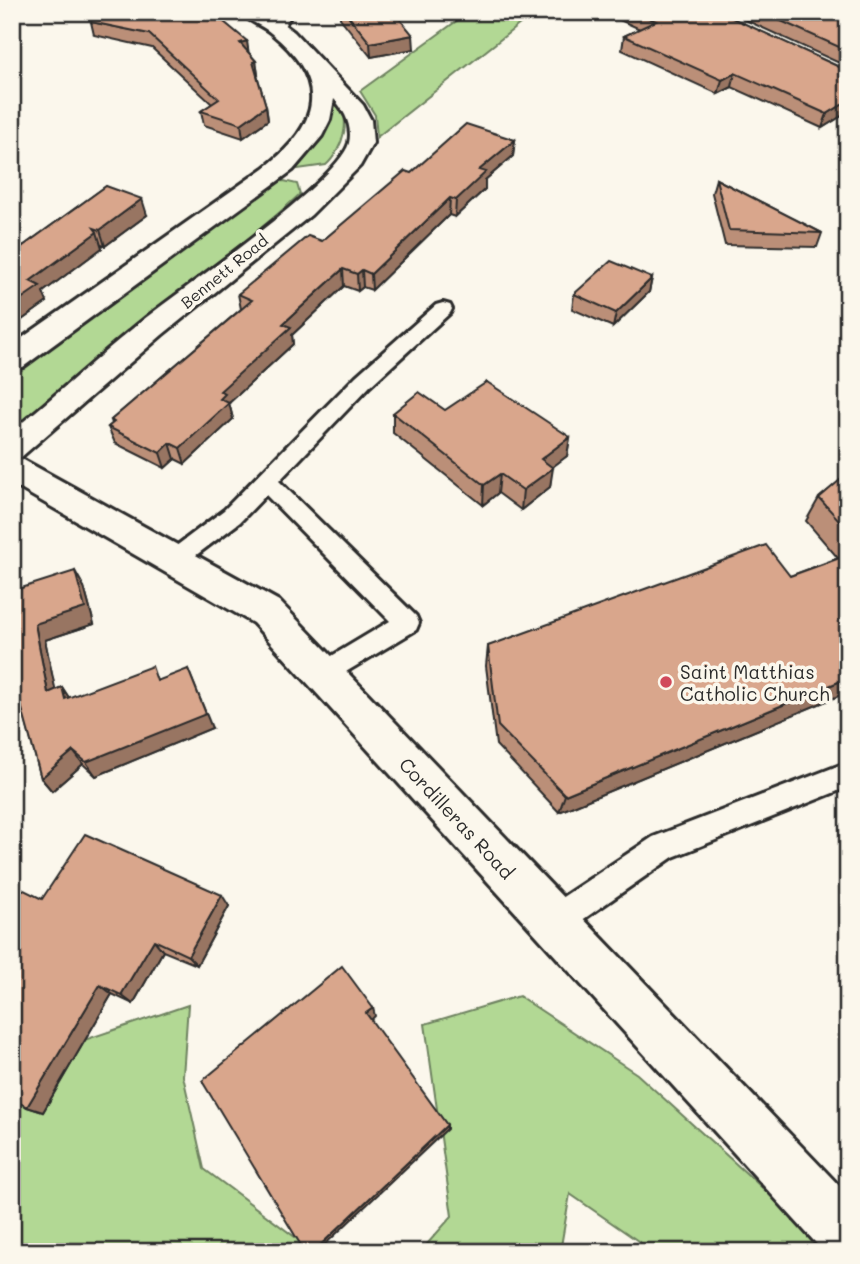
<svg xmlns="http://www.w3.org/2000/svg" width="860" height="1264" viewBox="0 0 860 1264" font-family="Mali,sans-serif">
  <rect width="100%" height="100%" fill="#fbf7ec"/>
  <filter id="ink" filterUnits="userSpaceOnUse"><feTurbulence type="fractalNoise" baseFrequency=".0143" numOctaves="2"/><feDisplacementMap in="SourceGraphic" scale="14" xChannelSelector="R" yChannelSelector="G"/><feConvolveMatrix kernelMatrix="1 2 1 2 8 2 1 2 1" color-interpolation-filters="sRGB"/></filter>
  <g filter="url(#ink)">
    <!-- green -->
    <g fill="#b2d894" stroke="#6e8260" stroke-width="2">
      <polygon points="469,12 535,12 377,137 375,115 360,91"/>
      <path d="M331 102C357 113 341 152 326 165L291 170Z"/>
      <path d="M284 181 297 184 300 194C251 240 193 279 140 321 106 348 54 417 12 425V365L272 182Z"/>
      <polygon points="519,996 637,1074 822,1242 826,1252 654,1252 570,1194 560,1252 420,1252 452,1216 425,1024"/>
      <polygon points="188,1005 183,1076 204,1169 315,1252 12,1252 12,1022 61,1048"/>
    </g>
    <g fill="none" stroke-linecap="round" stroke-linejoin="round">
      <defs>
        <g id="service">
          <polygon points="280,12 293,12 282,29 272,29 270,26"/>
          <polygon points="443,303 450,305 452,309 450,313 370,386 279,481 416,616 419,623 416,630 324,685 315,682 311,674 315,666 390,621 266,495 240,522 183,565 175,568 167,565 163,559 167,553 224,510 356,376 436,305"/>
          <polygon points="848,762 848,787 673,857 565,932 554,936 543,932 539,921 543,910 653,837"/>
        </g>
        <path id="minor" d="M240 12H267L294 32 363 105 371 120 373 143 360 166 311 215 162 335 20 458 279 601 848 1195V1252H824L253 623 12 484V431C57 395 98 356 143 320 182 289 338 182 349 143 353 126 344 110 334 99L330 120 322 136 293 170 23 367 12 370V345L264 168C321 124 330 81 271 33 262 25 247 21 240 12Z"/>
      </defs>
      <!-- service casing -->
      <use href="#service" stroke="#2b2b2b" stroke-width="6"/>
      <!-- minor casing -->
      <use href="#minor" stroke="#2b2b2b" stroke-width="6"/>
      <!-- service -->
      <use href="#service" fill="#fbf7ec" fill-rule="evenodd"/>
      <!-- minor -->
      <use href="#minor" fill="#fbf7ec" fill-rule="evenodd"/>
    </g>
    <!-- wall -->
    <g fill="#bb8f78" stroke="#2b2b2b" stroke-width="2">
      <polygon points="340,12 394,12 414,49 371,57 340,18"/>
      <polygon points="602,12 719,12 848,71 848,112 822,128 732,87 718,94 622,50 624,36 640,29"/>
      <polygon points="728,12 848,12 848,67"/>
      <polygon points="91,22 249,53 256,61 258,75 257,75 266,106 268,120 243,138 204,125 201,111 212,104 152,48 94,35"/>
      <polygon points="515,140 513,156 485,180 485,189 455,217 449,215 372,290 363,287 358,291 344,286 292,335 293,344 229,403 233,419 185,464 175,459 165,468 115,443 108,427 112,424 111,420 241,309 238,294 322,241 411,173"/>
      <polygon points="716,179 822,233 817,247 725,245 712,193"/>
      <polygon points="106,186 147,215 105,246 101,245 102,248 43,292 47,302 12,327 12,254"/>
      <polygon points="652,278 649,292 613,327 572,309 574,294"/>
      <polygon points="445,410 570,437 567,456 552,467 550,487 521,510 498,493 483,505 393,433 393,413"/>
      <polygon points="848,474 848,692 559,812 496,745 486,666 488,646 790,576 838,558 806,521 819,498"/>
      <polygon points="84,587 94,624 45,640 55,690 62,687 69,698 159,680 212,728 96,776 83,764 52,791 41,778 14,678 12,678 12,591"/>
      <polygon points="42,899 229,906 197,965 163,951 133,1004 112,994 43,1112 27,1107"/>
    </g>
    <!-- shaded-wall -->
    <g fill="#987462" stroke="#2b2b2b" stroke-width="2">
      <polygon points="413,35 414,49 371,57 370,43"/>
      <polygon points="247,41 249,55 240,43"/>
      <polygon points="256,61 258,75 255,75 253,62"/>
      <polygon points="735,73 732,87 718,94 722,80"/>
      <polygon points="848,101 848,112 822,128 827,114"/>
      <polygon points="266,106 268,120 243,138 241,124"/>
      <polygon points="515,140 513,156 485,180 485,189 455,217 456,200 479,170"/>
      <polygon points="450,198 449,215 372,290 371,274"/>
      <polygon points="142,199 147,215 105,246 100,230"/>
      <polygon points="97,232 102,248 43,292 47,302 12,327 12,305 30,281"/>
      <polygon points="343,269 344,286 292,335 293,344 228,404 229,403 233,419 185,464 180,448 220,399 220,391 283,324"/>
      <polygon points="362,270 363,287 358,291 357,274"/>
      <polygon points="652,278 649,292 613,327 616,313"/>
      <polygon points="570,437 567,456 538,478 541,459"/>
      <polygon points="170,443 175,459 165,468 160,453"/>
      <polygon points="553,468 550,487 521,510 523,490"/>
      <polygon points="500,474 498,493 483,505 484,485"/>
      <polygon points="75,571 84,587 94,624 45,640 59,707 48,693 35,624"/>
      <polygon points="188,669 212,728 96,776 86,762"/>
      <polygon points="848,678 848,692 559,812 565,795"/>
      <polygon points="62,687 72,702 65,699"/>
      <polygon points="73,751 83,764 52,791 41,778"/>
      <polygon points="222,895 229,906 197,965 188,956"/>
      <polygon points="154,940 163,951 133,1004 121,995"/>
      <polygon points="100,985 112,994 43,1112 27,1107"/>
      <polygon points="373,1008 375,1016 369,1022 366,1013"/>
      <polygon points="447,1125 447,1129 317,1252 313,1252"/>
    </g>
    <!-- building -->
    <g fill="#d9a68c" stroke="#2b2b2b" stroke-width="2">
      <polygon points="93,12 197,12 218,17 247,41 240,43 256,61 253,62 266,106 241,124 201,111 219,99 149,34 91,22"/>
      <polygon points="345,12 394,12 413,35 370,43"/>
      <polygon points="635,12 719,12 848,71 848,101 827,114 735,73 722,80 624,36 656,21"/>
      <polygon points="761,12 848,12 848,51"/>
      <polygon points="466,124 515,140 479,170 486,172 456,200 450,198 371,274 362,270 357,274 343,269 283,324 291,327 220,391 225,394 220,399 229,403 180,448 170,443 160,453 108,427 114,422 111,420 252,300 238,294 308,236 322,241 405,171 411,173"/>
      <polygon points="716,179 822,233 729,230"/>
      <polygon points="106,186 142,199 100,230 94,228 97,232 30,281 40,286 12,305 12,254"/>
      <polygon points="611,261 652,278 616,313 574,294"/>
      <polygon points="487,382 570,437 541,459 553,468 523,490 500,474 484,485 393,413 419,392 445,410"/>
      <polygon points="847,474 848,474 848,530 819,498"/>
      <polygon points="766,545 790,576 848,555 848,678 565,795 498,726 488,646"/>
      <polygon points="75,571 85,608 35,624 48,693 62,687 65,699 152,666 157,681 188,669 206,714 86,762 73,751 41,778 12,672 12,591"/>
      <polygon points="85,834 222,895 188,956 154,940 121,995 100,985 27,1107 12,1099 12,884 42,899"/>
      <polygon points="342,966 373,1008 366,1013 447,1125 313,1252 305,1252 202,1081"/>
    </g>
  </g>
  <!-- markers -->
  <circle fill="#d1495b" stroke="#fbf7ec" stroke-width="2.5" cx="666" cy="682" r="7"/>
  <g text-anchor="middle" dominant-baseline="central" stroke-width="7" stroke-linejoin="round" paint-order="stroke">
    <!-- far-street labels -->
    <g font-size="16" fill="#2b2b2b" stroke="#fbf7ec">
      <text transform="translate(224 271) rotate(-39)">Bennett Road</text>
    </g>
    <!-- poi labels -->
    <g font-size="19" fill="#2b2b2b" stroke="#fbf7ec" text-anchor="start">
      <text x="680" y="671">Saint Matthias<tspan x="680" dy="22">Catholic Church</tspan></text>
    </g>
    <!-- street labels -->
    <g font-size="19" fill="#2b2b2b" stroke="#fbf7ec">
      <text transform="translate(457 818) rotate(47)">Cordilleras Road</text>
    </g>
  </g>
  <!-- margin -->
  <rect width="860" height="1264" fill="none" stroke="#fbf7ec" stroke-width="42"/>
  <rect x="21" y="21" width="818" height="1222" fill="none" stroke="#2b2b2b" stroke-width="2.5" filter="url(#ink)"/>
</svg>
